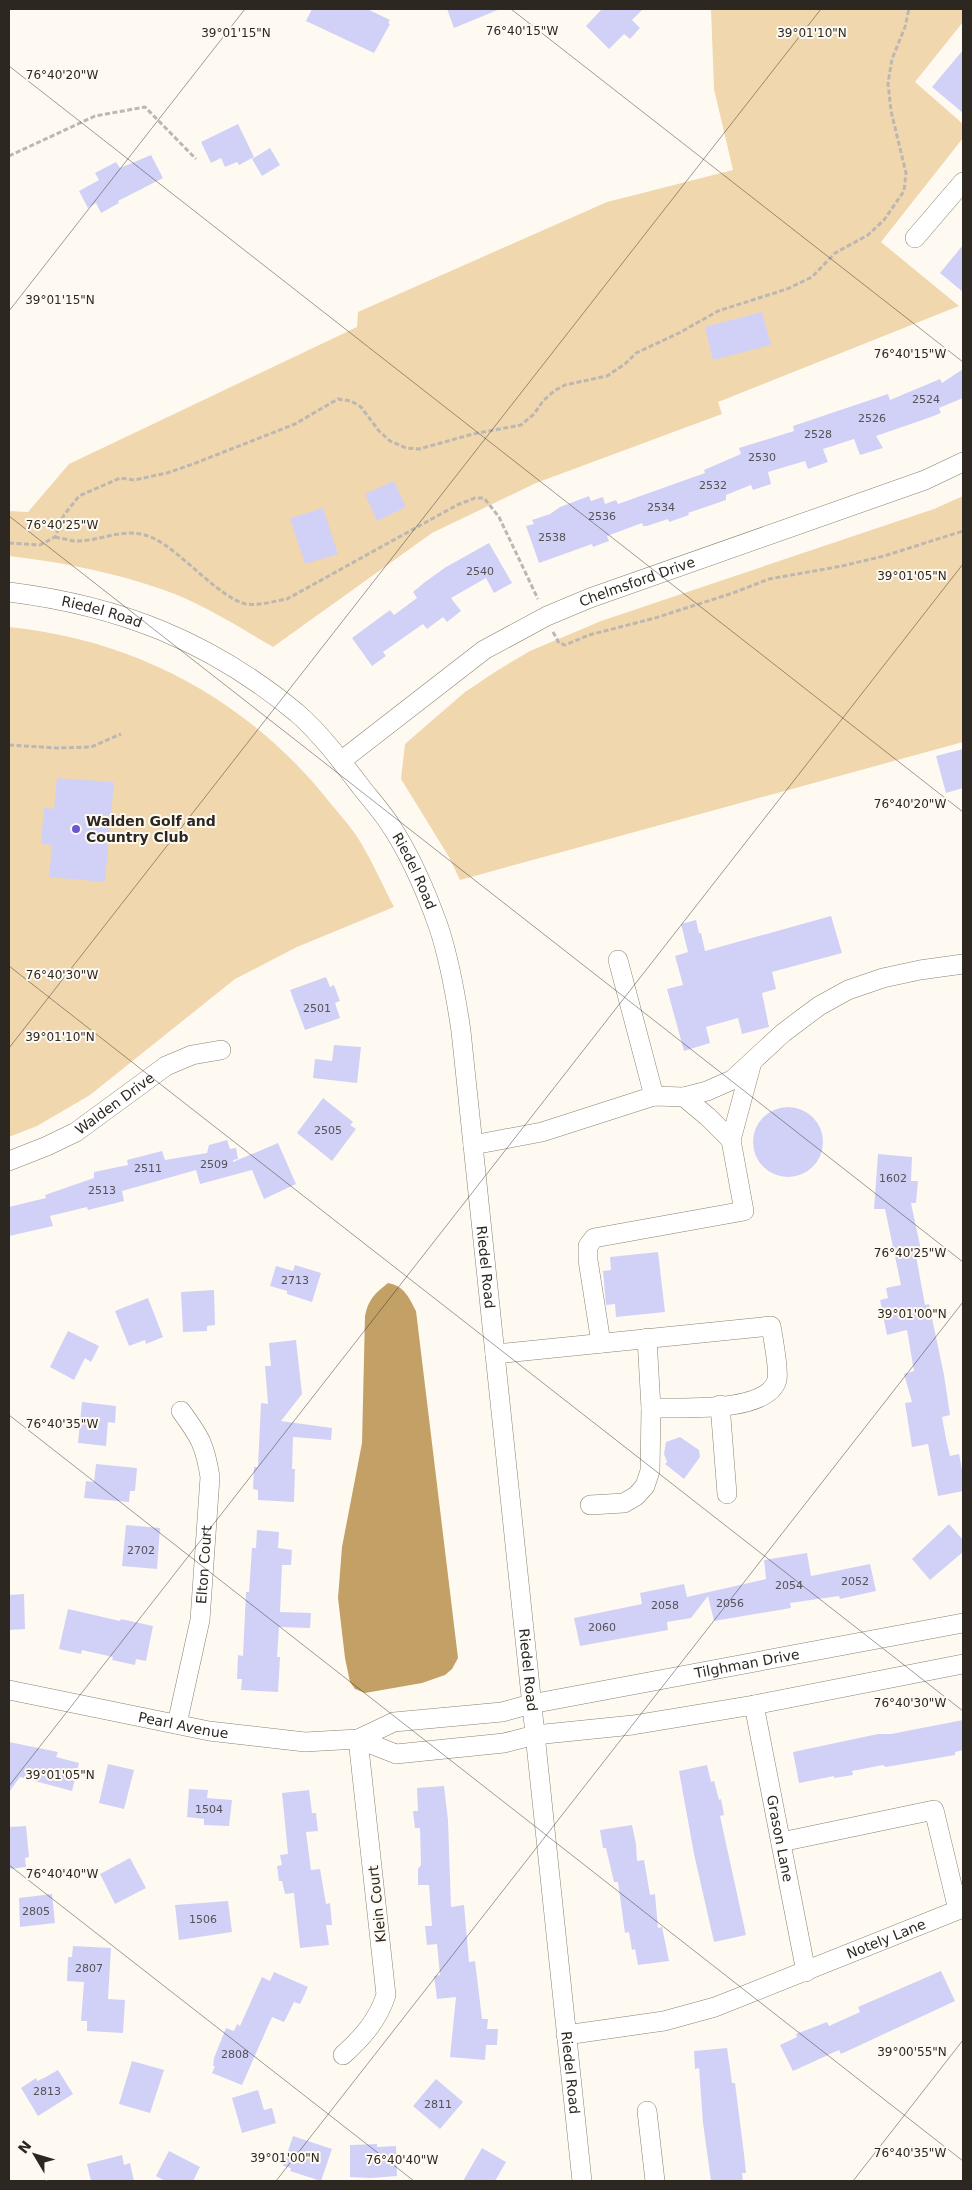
<svg xmlns="http://www.w3.org/2000/svg" width="972" height="2190" viewBox="0 0 972 2190" font-family="'DejaVu Sans',sans-serif">
  <rect width="100%" height="100%" fill="#fefaf2"/>
  <!-- green -->
  <g fill="#f1d7ae">
    <path d="M711 9H963V22L915 82 963 124V138L881 242 959 306 718 402 722 414 536 483 432 533 273 647C237 626 200 602 161 589 113 572 60 562 9 556V511L28 512 69 464 357 327 358 312 607 202 733 170 714 89Z"/>
    <polygon points="963,496 963,742 460,880 449,857 401,779 405,744 465,692 498,670 530,651 601,621 934,509"/>
    <path d="M9 627C138 640 251 702 331 804 341 816 353 829 361 843 373 863 383 886 394 907L297 947 235 979 90 1095 37 1126 9 1137Z"/>
  </g>
  <!-- water -->
  <path fill="#c3a065" d="M388 1283C404 1286 409 1297 416 1311L458 1658 452 1669 445 1675 422 1683 365 1693 355 1689 350 1682 345 1658 338 1598 342 1547 362 1443 365 1316C368 1300 375 1293 388 1283Z"/>
  <!-- building -->
  <g fill="#d1d1f7">
    <polygon points="312,9 367,9 390,20 388,23 390,24 374,53 306,21"/>
    <polygon points="447,9 500,9 454,28"/>
    <polygon points="602,9 643,9 632,20 640,28 630,39 624,34 609,49 586,26"/>
    <polygon points="963,50 963,113 932,87"/>
    <polygon points="238,124 254,157 239,165 237,162 225,167 221,158 211,163 201,142"/>
    <polygon points="270,148 280,165 262,176 252,159"/>
    <polygon points="151,155 163,178 118,201 119,203 101,213 96,203 88,208 79,191 99,180 95,173 116,162 120,168"/>
    <polygon points="963,245 963,292 940,273"/>
    <polygon points="762,312 771,345 713,360 705,327"/>
    <polygon points="963,369 963,398 939,408 941,413 931,417 876,436 883,448 860,455 854,439 823,449 828,462 808,469 805,461 768,472 771,484 753,490 751,485 726,495 726,500 688,513 689,515 669,522 668,519 647,526 643,526 642,523 607,536 609,541 593,547 592,544 539,563 526,526 534,524 532,520 550,514 560,507 589,496 591,501 603,497 605,504 616,500 618,504 705,473 704,470 741,454 739,448 794,431 793,426 888,394 890,400 940,379 942,383"/>
    <polygon points="394,481 406,507 377,521 365,494"/>
    <polygon points="323,508 338,554 305,564 290,518"/>
    <polygon points="489,543 512,583 494,593 486,578 451,598 461,611 447,622 443,617 427,629 423,624 383,652 386,656 372,666 352,638 390,610 394,615 417,598 413,592 425,582 446,567"/>
    <polygon points="963,749 963,788 946,793 936,756"/>
    <polygon points="57,778 114,782 105,882 49,877 52,845 41,844 44,808 54,809"/>
    <polygon points="831,916 842,953 772,972 776,989 762,993 769,1027 742,1034 738,1018 706,1027 710,1043 684,1051 667,989 683,985 675,956 688,952 681,924 696,920 699,933 701,933 705,951"/>
    <polygon points="326,977 330,987 334,985 340,1001 335,1003 340,1018 305,1030 290,990"/>
    <polygon points="334,1045 361,1047 357,1083 313,1078 315,1059 332,1061"/>
    <polygon points="323,1098 353,1122 350,1125 356,1129 332,1161 297,1133"/>
    <circle cx="788" cy="1142" r="35"/>
    <polygon points="227,1140 230,1149 236,1148 238,1159 233,1160 233,1162 278,1143 296,1184 264,1199 252,1170 200,1184 196,1170 122,1191 124,1201 88,1210 87,1207 50,1216 53,1226 9,1236 9,1207 46,1198 45,1195 94,1178 94,1172 128,1165 127,1160 162,1151 165,1160 207,1153 209,1145"/>
    <polygon points="878,1154 912,1157 911,1181 918,1181 916,1203 911,1203 922,1255 916,1256 925,1305 929,1304 944,1375 950,1415 942,1417 946,1439 950,1456 959,1454 963,1475 963,1491 938,1496 928,1444 912,1447 905,1403 912,1402 904,1374 914,1371 907,1330 887,1335 880,1300 888,1298 886,1288 901,1285 885,1209 874,1209"/>
    <polygon points="658,1252 665,1312 616,1317 615,1304 606,1305 603,1271 611,1270 610,1257"/>
    <polygon points="295,1265 321,1273 312,1302 287,1294 287,1291 270,1286 276,1266 293,1271"/>
    <polygon points="214,1290 215,1325 207,1326 207,1331 183,1332 181,1292"/>
    <polygon points="148,1298 163,1337 146,1344 145,1340 129,1346 115,1311"/>
    <polygon points="68,1331 99,1346 91,1362 85,1358 74,1380 50,1367"/>
    <polygon points="296,1340 302,1394 281,1421 332,1428 331,1440 293,1437 292,1469 295,1469 294,1502 258,1500 258,1490 253,1489 254,1467 258,1467 261,1403 268,1404 265,1366 271,1366 269,1343"/>
    <polygon points="82,1402 116,1406 115,1423 108,1422 106,1446 78,1443"/>
    <polygon points="680,1437 699,1450 700,1457 684,1479 665,1464 667,1462 664,1454 666,1442"/>
    <polygon points="96,1464 137,1468 135,1491 130,1491 129,1502 84,1498 86,1481 94,1482"/>
    <polygon points="949,1524 963,1540 963,1552 930,1580 912,1559"/>
    <polygon points="126,1525 160,1528 157,1569 122,1566"/>
    <polygon points="257,1530 279,1532 278,1548 292,1550 291,1565 282,1565 280,1612 311,1613 310,1628 279,1627 277,1657 280,1657 278,1692 241,1690 242,1679 237,1679 238,1655 243,1656 246,1592 249,1592 252,1548 256,1548"/>
    <polygon points="807,1553 811,1576 870,1564 876,1591 840,1599 839,1596 790,1603 791,1608 714,1621 708,1596 691,1618 667,1622 668,1630 580,1646 574,1618 642,1604 640,1593 684,1584 687,1597 766,1579 764,1560"/>
    <polygon points="24,1594 25,1629 9,1630 9,1595"/>
    <polygon points="68,1609 120,1621 121,1619 153,1626 146,1661 136,1659 135,1665 112,1660 113,1657 82,1650 81,1654 59,1649"/>
    <polygon points="963,1720 963,1750 955,1752 955,1755 886,1767 883,1765 852,1771 853,1775 834,1778 834,1776 799,1783 793,1752 878,1734 891,1734"/>
    <polygon points="9,1742 58,1752 56,1757 79,1763 72,1791 20,1777 9,1792"/>
    <polygon points="108,1764 134,1770 124,1809 99,1803"/>
    <polygon points="707,1765 711,1782 714,1781 719,1800 721,1799 724,1815 720,1816 746,1935 714,1942 694,1854 679,1771"/>
    <polygon points="444,1786 448,1820 451,1907 464,1905 469,1962 475,1961 482,2019 488,2019 487,2029 498,2029 497,2045 486,2045 485,2060 450,2057 456,1997 437,1999 434,1976 440,1975 437,1944 427,1945 425,1926 432,1926 429,1885 418,1885 418,1869 421,1865 420,1828 415,1828 413,1811 418,1811 417,1788"/>
    <polygon points="189,1789 208,1790 207,1798 232,1800 229,1826 204,1825 204,1819 187,1817"/>
    <polygon points="309,1790 312,1813 316,1813 318,1831 306,1832 311,1870 320,1869 326,1904 330,1903 332,1925 326,1925 329,1945 300,1948 294,1893 285,1894 282,1881 279,1881 277,1866 282,1865 280,1855 288,1854 282,1793"/>
    <polygon points="632,1825 636,1844 637,1861 644,1860 650,1895 655,1894 658,1928 662,1927 669,1961 638,1965 635,1949 632,1950 629,1932 625,1933 618,1882 614,1882 606,1848 603,1848 600,1830"/>
    <polygon points="26,1826 29,1857 25,1858 26,1867 9,1869 9,1827"/>
    <polygon points="130,1858 146,1888 115,1904 100,1874"/>
    <polygon points="52,1894 55,1923 20,1927 19,1898"/>
    <polygon points="228,1901 232,1932 179,1940 175,1905"/>
    <polygon points="73,1946 111,1948 108,1999 125,2000 123,2033 87,2031 87,2021 81,2021 84,1982 67,1981 68,1957 72,1957"/>
    <polygon points="941,1971 955,2001 841,2054 839,2050 793,2071 780,2045 797,2037 796,2034 827,2022 829,2026 860,2012 858,2007"/>
    <polygon points="274,1972 308,1987 300,2004 294,2002 284,2022 272,2017 242,2085 212,2073 215,2066 213,2066 214,2058 226,2028 234,2031 237,2024 240,2026 262,1977 270,1981"/>
    <polygon points="727,2048 732,2083 735,2083 744,2154 746,2173 742,2173 743,2181 711,2181 703,2123 699,2068 695,2069 694,2051"/>
    <polygon points="132,2061 164,2070 150,2113 119,2104"/>
    <polygon points="58,2070 73,2094 38,2116 21,2088 36,2078 37,2081 44,2078"/>
    <polygon points="436,2079 463,2102 440,2129 413,2106"/>
    <polygon points="258,2090 264,2110 272,2108 276,2123 242,2133 232,2098"/>
    <polygon points="293,2136 332,2149 321,2181 290,2171 291,2168 283,2166"/>
    <polygon points="377,2144 377,2147 396,2146 397,2176 371,2178 350,2177 350,2145"/>
    <polygon points="482,2148 506,2162 495,2181 463,2181"/>
    <polygon points="169,2151 200,2167 193,2181 165,2181 156,2176"/>
    <polygon points="122,2155 124,2165 130,2163 134,2181 91,2181 87,2164"/>
  </g>
  <g fill="none" stroke-linecap="round" stroke-linejoin="round">
    <defs>
      <g id="minor">
        <polyline points="915,238 963,182"/>
        <path id="s1" d="M9 592C120 606 210 641 297 713 320 733 342 762 361 787 372 801 384 814 393 829 412 859 427 894 439 928 450 962 456 997 461 1031L582 2181"/>
        <path id="s2" d="M341 761 484 650 547 616 590 598 925 480 963 462"/>
        <polyline points="618,960 654,1096"/>
        <polyline points="731,1140 752,1062"/>
        <polyline points="473,1145 542,1132 654,1096 684,1097 707,1091 732,1080 783,1033 819,1006 848,990 883,978 920,970 963,964"/>
        <path id="s3" d="M9 1161 47 1146 76 1132 166 1066 192 1055 221 1050"/>
        <polyline points="601,1343 588,1260 588,1246 594,1238 744,1211 731,1140 708,1117 684,1097"/>
        <path d="M495 1354 771 1326C773 1337 779 1370 777 1380 767 1414 679 1407 651 1408"/>
        <polyline points="720,1405 727,1494"/>
        <polyline points="590,1505 624,1503 636,1496 645,1486 650,1471 651,1408 647,1338"/>
        <path id="s4" d="M9 1690 209 1731 305 1742 358 1739 394 1722 502 1712 531 1704 963 1623"/>
        <path id="s5" d="M754 1705 806 1972"/>
        <path id="s6" d="M177 1724 200 1620 210 1477C205 1445 200 1437 181 1411"/>
        <polyline points="358,1739 396,1754 504,1743 535,1735 633,1725 754,1705 963,1664"/>
        <path id="s7" d="M566 2035 664 2021 715 2007 958 1910 934 1810 781 1842"/>
        <path d="M343 2055C362 2038 378 2020 386 1995L358 1739"/>
        <polyline points="647,2111 655,2181"/>
      </g>
    </defs>
    <!-- minor casing -->
    <use href="#minor" stroke="#8b8170" stroke-width="20"/>
    <!-- path -->
    <g stroke="#bcb8b1" stroke-width="3" stroke-dasharray="5 2.5" stroke-linecap="butt">
      <polyline points="9,156 95,116 145,107 196,159"/>
      <path d="M55 537C61 538 68 540 74 541 101 542 125 525 153 538 181 551 219 598 246 604 259 606 275 601 287 599L457 505 475 498H484L499 517 538 599"/>
      <polyline points="9,543 40,545 55,537 64,515 79,496 120,478 134,480 167,473 193,464 295,424 338,399 351,401 361,407 379,431 390,441 406,448 419,449 473,434 521,425 534,414 543,401 554,391 565,385 607,376 625,364 636,353 679,333 718,311 787,289 812,277 835,253 868,235 884,220 904,191 906,173 891,111 888,83 892,59 905,27 909,9"/>
      <polyline points="553,632 559,643 565,645 589,635 655,618 733,593 769,579 842,566 884,556 963,531"/>
      <polyline points="9,745 57,748 91,747 121,734"/>
    </g>
    <!-- minor -->
    <use href="#minor" stroke="#fff" stroke-width="19"/>
  </g>
  <!-- ticks -->
  <path fill="none" stroke="#2c2821" stroke-width="1" stroke-opacity="0.45" d="M511 9 963 362M9 66 963 812M9 311 245 9M9 516 963 1262M9 966 963 1711M9 1048 821 9M9 1415 963 2161M9 1786 963 564M9 1865 414 2181M276 2181 963 1302M853 2181 963 2040"/>
  <!-- markers -->
  <circle fill="#6a57d0" stroke="#fefaf2" stroke-width="2" cx="76" cy="829" r="5"/>
  <g text-anchor="middle" dominant-baseline="central" stroke-width="4" stroke-linejoin="round" paint-order="stroke">
    <!-- number labels -->
    <g font-size="11" fill="#555256">
      <text x="926" y="399">2524</text>
      <text x="872" y="418">2526</text>
      <text x="818" y="434">2528</text>
      <text x="762" y="457">2530</text>
      <text x="713" y="485">2532</text>
      <text x="661" y="507">2534</text>
      <text x="602" y="516">2536</text>
      <text x="552" y="537">2538</text>
      <text x="480" y="571">2540</text>
      <text x="317" y="1008">2501</text>
      <text x="328" y="1130">2505</text>
      <text x="214" y="1164">2509</text>
      <text x="148" y="1168">2511</text>
      <text x="893" y="1178">1602</text>
      <text x="102" y="1190">2513</text>
      <text x="295" y="1280">2713</text>
      <text x="141" y="1550">2702</text>
      <text x="855" y="1581">2052</text>
      <text x="789" y="1585">2054</text>
      <text x="730" y="1603">2056</text>
      <text x="665" y="1605">2058</text>
      <text x="602" y="1627">2060</text>
      <text x="209" y="1809">1504</text>
      <text x="36" y="1911">2805</text>
      <text x="203" y="1919">1506</text>
      <text x="89" y="1968">2807</text>
      <text x="235" y="2054">2808</text>
      <text x="47" y="2091">2813</text>
      <text x="438" y="2104">2811</text>
    </g>
    <!-- street labels -->
    <g font-size="14" fill="#2c2821" stroke="#fefaf2">
      <text stroke="none"><textPath href="#s2" startOffset="349">Chelmsford Drive</textPath></text>
      <text stroke="none"><textPath href="#s1" startOffset="95">Riedel Road</textPath></text>
      <text stroke="none"><textPath href="#s1" startOffset="515">Riedel Road</textPath></text>
      <text stroke="none"><textPath href="#s3" startOffset="121">Walden Drive</textPath></text>
      <text stroke="none"><textPath href="#s1" startOffset="920">Riedel Road</textPath></text>
      <text stroke="none"><textPath href="#s6" startOffset="162">Elton Court</textPath></text>
      <text stroke="none"><textPath href="#s4" startOffset="752">Tilghman Drive</textPath></text>
      <text stroke="none"><textPath href="#s1" startOffset="1325">Riedel Road</textPath></text>
      <text stroke="none"><textPath href="#s4" startOffset="178">Pearl Avenue</textPath></text>
      <text stroke="none"><textPath href="#s5" startOffset="136">Grason Lane</textPath></text>
      <text transform="translate(377 1904) rotate(-96)">Klein Court</text>
      <text stroke="none"><textPath href="#s7" startOffset="336">Notely Lane</textPath></text>
      <text stroke="none"><textPath href="#s1" startOffset="1730">Riedel Road</textPath></text>
    </g>
    <!-- poi labels -->
    <g font-size="14" font-weight="bold" fill="#2c2821" stroke="#fefaf2" text-anchor="start">
      <text x="86" y="821">Walden Golf and<tspan x="86" dy="16">Country Club</tspan></text>
    </g>
  </g>
  <g font-size="12" text-anchor="middle" fill="#2c2821" stroke="#fefaf2" stroke-width="4" stroke-linejoin="round" paint-order="stroke">
    <text x="522" y="35">76°40'15"W</text>
    <text x="236" y="37">39°01'15"N</text>
    <text x="812" y="37">39°01'10"N</text>
    <text x="62" y="79">76°40'20"W</text>
    <text x="60" y="304">39°01'15"N</text>
    <text x="910" y="358">76°40'15"W</text>
    <text x="62" y="529">76°40'25"W</text>
    <text x="912" y="580">39°01'05"N</text>
    <text x="910" y="808">76°40'20"W</text>
    <text x="62" y="979">76°40'30"W</text>
    <text x="60" y="1041">39°01'10"N</text>
    <text x="910" y="1257">76°40'25"W</text>
    <text x="912" y="1318">39°01'00"N</text>
    <text x="62" y="1428">76°40'35"W</text>
    <text x="910" y="1707">76°40'30"W</text>
    <text x="60" y="1779">39°01'05"N</text>
    <text x="62" y="1878">76°40'40"W</text>
    <text x="912" y="2056">39°00'55"N</text>
    <text x="910" y="2157">76°40'35"W</text>
    <text x="285" y="2162">39°01'00"N</text>
    <text x="402" y="2164">76°40'40"W</text>
  </g>
  <!-- border -->
  <rect width="972" height="2190" fill="none" stroke="#2c2821" stroke-width="20"/>
  <!-- north arrow -->
  <g transform="translate(35 2155) rotate(308)" stroke="#fefaf2" stroke-width="4" paint-order="stroke">
  <path d="M0-4L9 19L0 12L-9 19Z" fill="#2c2821"/>
  <text y="-8" font-size="14" font-weight="bold" text-anchor="middle" fill="#2c2821">N</text>
  </g>
</svg>
